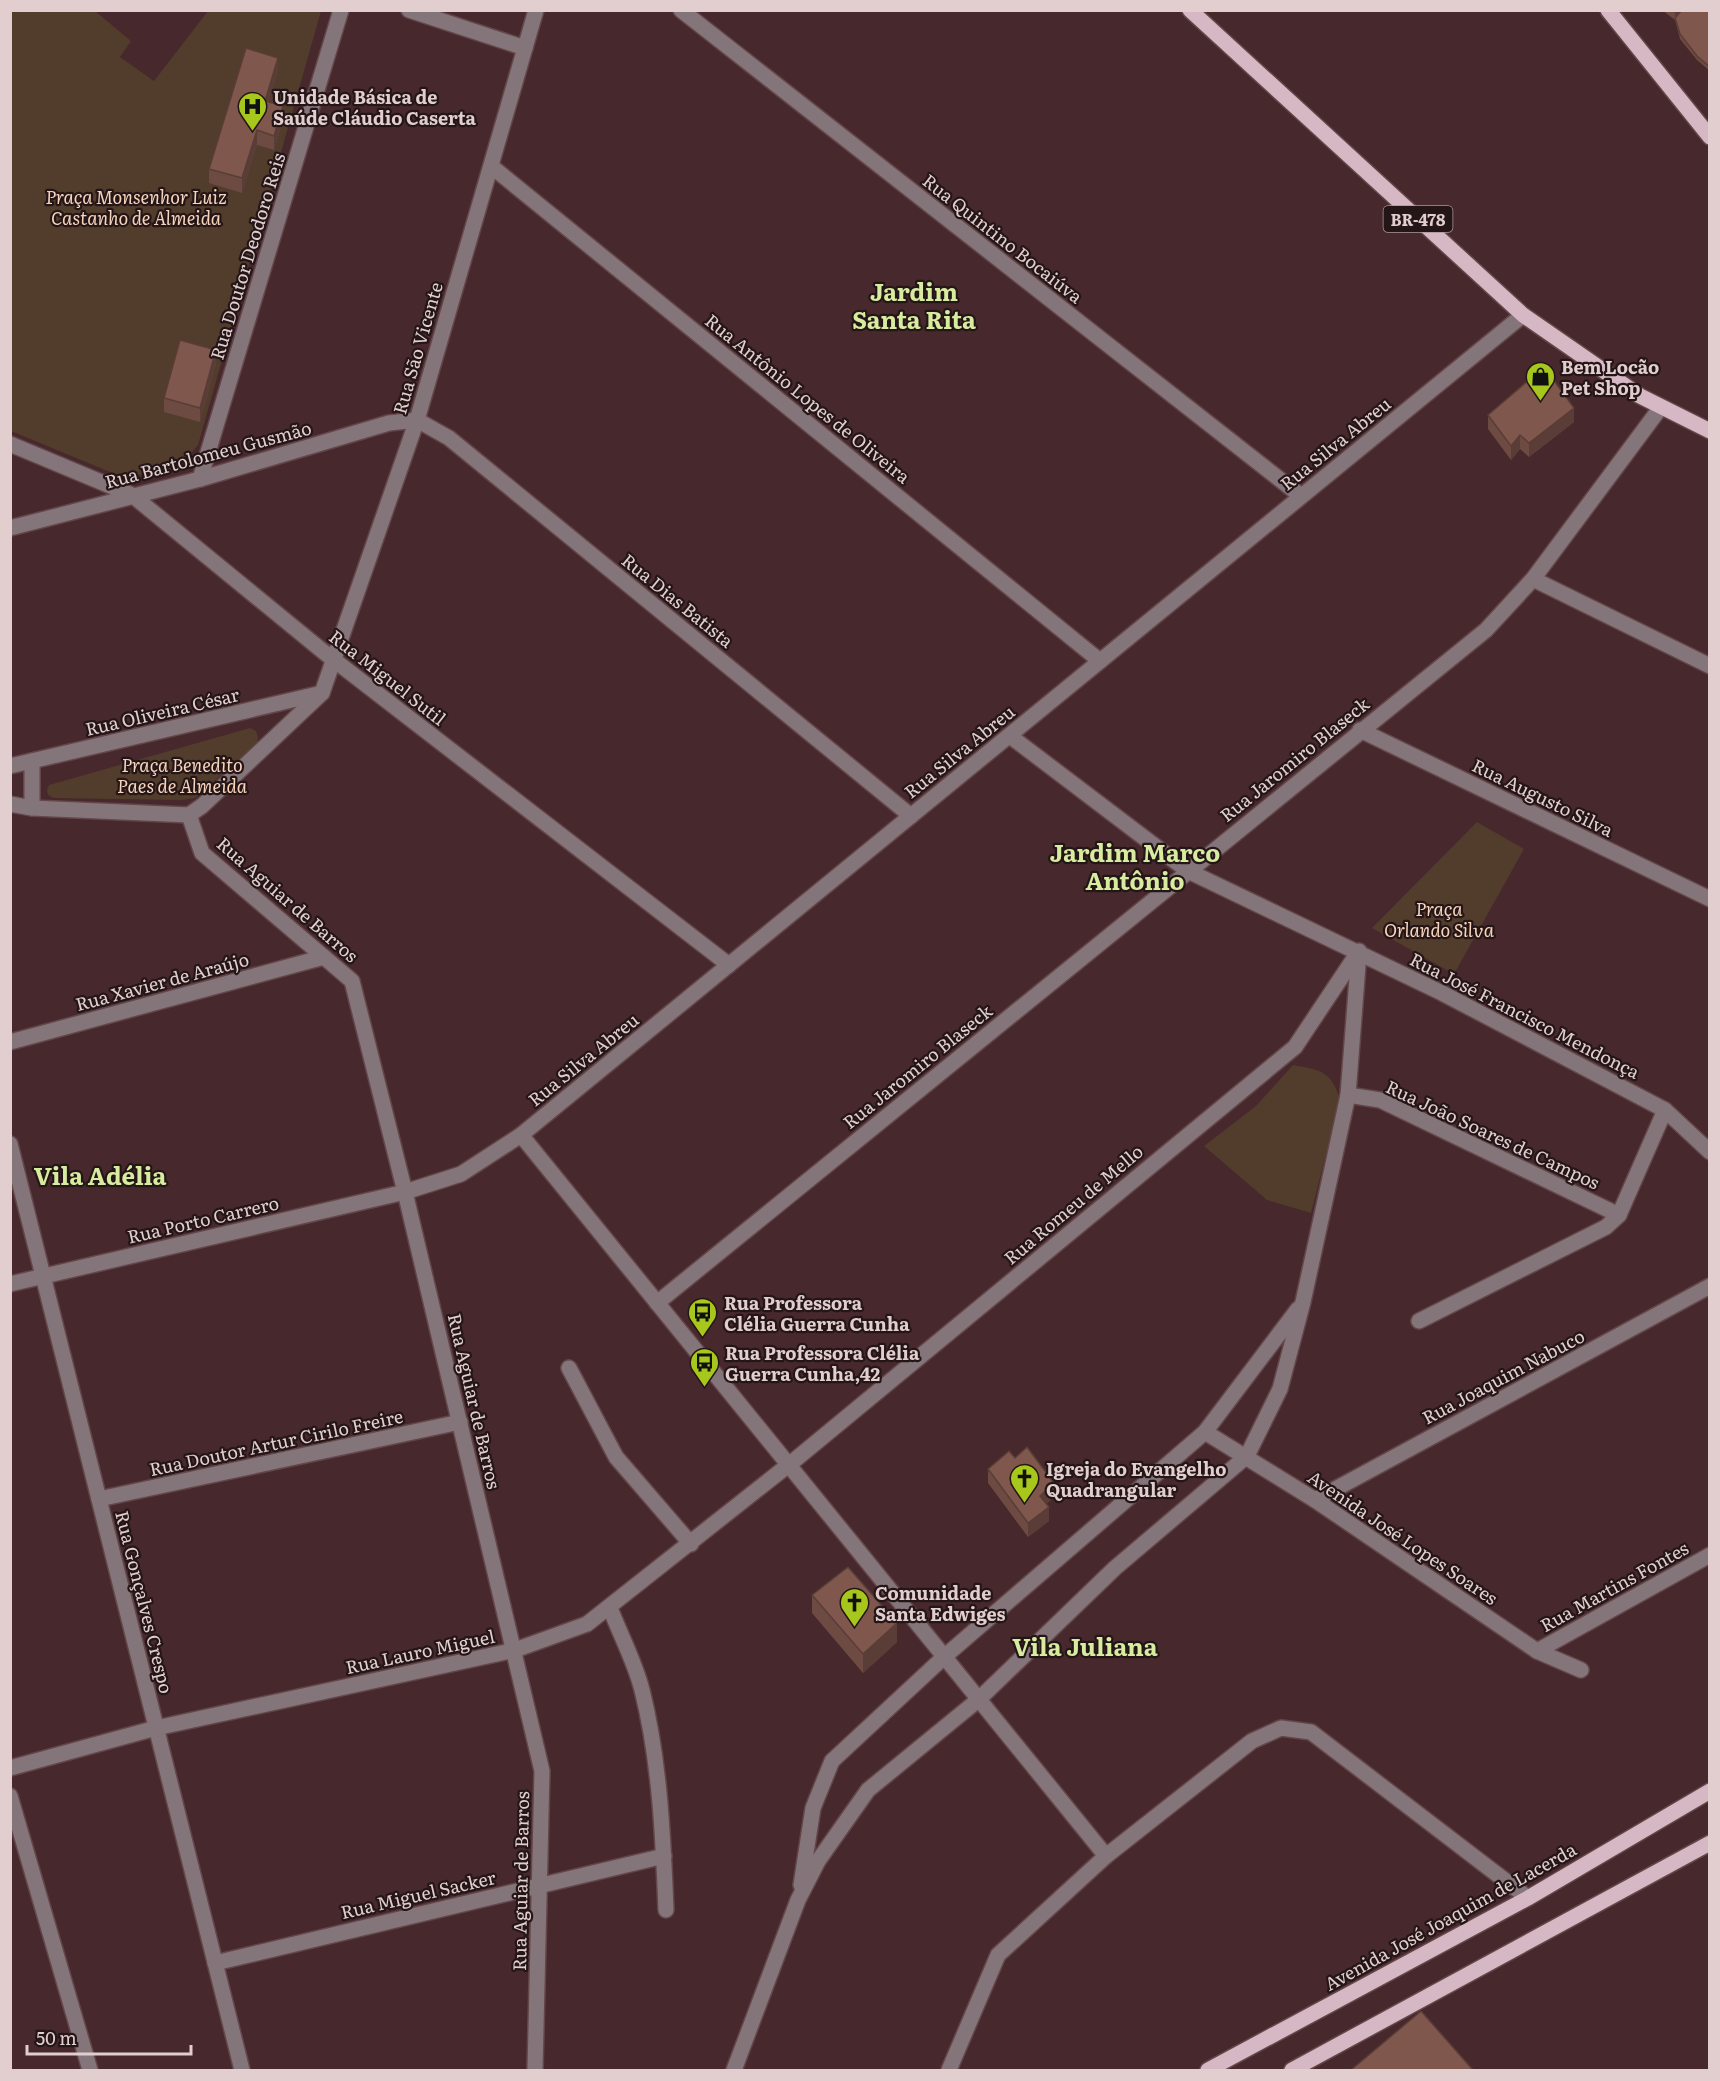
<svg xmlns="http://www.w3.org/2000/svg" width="1720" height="2081" viewBox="0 0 1720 2081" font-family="Literata,serif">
  <rect width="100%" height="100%" fill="#47282c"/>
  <!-- green -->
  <g fill="#523c2c">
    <polygon points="10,11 95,11 131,41 120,57 154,81 208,11 321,11 198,445 183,462 167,471 122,477 11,431"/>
    <polygon points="250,728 256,731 258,737 257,743 195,798 182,800 54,798 48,795 47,790 49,785"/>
    <polygon points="1477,822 1524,849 1454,974 1372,928"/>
    <path d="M1293 1065C1321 1070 1331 1071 1340 1099L1311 1213 1267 1200 1204 1146 1256 1106Z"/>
  </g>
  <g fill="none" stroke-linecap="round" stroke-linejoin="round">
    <defs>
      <g id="minor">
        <polyline points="409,10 525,48"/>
        <polyline points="681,10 1301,496"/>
        <polyline points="491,166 1100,661"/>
        <polyline points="417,420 449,438 911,816"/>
        <polyline points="10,444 132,495 325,653 729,965"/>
        <polyline points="200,479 341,10"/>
        <polyline points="10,528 200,479 389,423 417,420"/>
        <polyline points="1533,579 1710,666"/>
        <polyline points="1360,730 1710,899"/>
        <polyline points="1010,736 1188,871 1442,993 1665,1110 1710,1152"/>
        <polyline points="32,761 32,808"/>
        <polyline points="10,766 322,693"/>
        <polyline points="10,804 32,808 189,815 202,806 322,693 417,420 536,10"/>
        <polyline points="189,815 202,853 352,981 405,1192 542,1771 535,2070"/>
        <polyline points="10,1042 324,957"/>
        <polyline points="1348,1095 1380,1100 1619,1215"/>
        <polyline points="521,1135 1106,1856"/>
        <polyline points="10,1144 242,2070"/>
        <polyline points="10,1284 405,1192 461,1174 521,1135 1523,315"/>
        <polyline points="657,1303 1486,630 1533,579 1661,407"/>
        <polyline points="1419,1321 1606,1227 1619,1215 1665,1110"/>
        <polyline points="569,1368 616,1457 691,1544"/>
        <polyline points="1205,1432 1315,1500 1537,1651 1581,1670"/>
        <polyline points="99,1499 460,1422"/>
        <polyline points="1315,1500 1710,1286"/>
        <path d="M610 1608C620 1634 635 1662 642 1690 660 1762 663 1836 666 1910"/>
        <polyline points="1537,1651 1710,1555"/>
        <polyline points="10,1768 156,1728 515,1650 587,1624 796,1459 1295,1047 1359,951"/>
        <polyline points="10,1796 90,2070"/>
        <polyline points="801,1885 813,1808 832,1761 944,1657 1205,1432 1298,1309"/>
        <polyline points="215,1963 664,1856"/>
        <polyline points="734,2070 798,1900 818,1861 868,1790 978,1700 1115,1568 1247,1456 1280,1389 1303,1302 1348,1095 1359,952"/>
        <polyline points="949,2070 998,1955 1106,1856 1252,1741 1281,1728 1311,1732 1528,1898"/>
      </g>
      <g id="major">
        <polyline points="1190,10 1523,315 1640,396 1710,431"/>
        <polyline points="1608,10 1710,137"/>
        <polyline points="1208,2070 1528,1898 1710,1791"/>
        <polyline points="1292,2070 1710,1843"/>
      </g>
    </defs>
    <!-- minor casing -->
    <use href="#minor" stroke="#634649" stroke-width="18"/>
    <!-- major casing -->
    <use href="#major" stroke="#634649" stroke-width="18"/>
    <!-- minor -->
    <use href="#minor" stroke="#84757b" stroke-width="15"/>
    <!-- major -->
    <use href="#major" stroke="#d6b7c4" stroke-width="15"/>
  </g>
  <!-- wall -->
  <g fill="#6d4b42">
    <polygon points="1662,10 1710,10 1710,71 1697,60 1680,39 1675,20"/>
    <polygon points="278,72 268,102 283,120 274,150 257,145 242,193 209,183 209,169"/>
    <polygon points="216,364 200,422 164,412 164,398"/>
    <polygon points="1488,415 1574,422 1529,457 1520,449 1511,460 1488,429"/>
    <polygon points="988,1469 1054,1497 1046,1504 1049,1521 1028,1537 988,1483"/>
    <polygon points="812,1595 897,1642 863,1673 812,1613"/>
  </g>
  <!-- shaded-wall -->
  <g fill="#593d36">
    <polygon points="1684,10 1675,18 1675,20 1675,11"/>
    <polygon points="278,58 278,72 265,115 265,101"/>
    <polygon points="283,106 283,120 274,150 274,136"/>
    <polygon points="257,130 257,145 242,193 242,178"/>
    <polygon points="216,350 216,364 200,422 200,408"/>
    <polygon points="1574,408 1574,422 1529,457 1529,443"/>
    <polygon points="1520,435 1520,449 1511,460 1511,446"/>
    <polygon points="1054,1483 1054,1497 1040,1510 1040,1496"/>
    <polygon points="1049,1507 1049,1521 1028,1537 1028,1523"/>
    <polygon points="897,1623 897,1642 863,1673 863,1654"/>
  </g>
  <!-- building -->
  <g fill="#7f574d" stroke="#593d36" stroke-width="1.5">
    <polygon points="1682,10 1710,10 1710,67 1697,56 1680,34 1675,18"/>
    <polygon points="246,48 278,58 265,101 283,106 274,136 257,130 242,178 209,169"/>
    <polygon points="180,340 216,350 200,408 164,398"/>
    <polygon points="1544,367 1574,408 1529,443 1520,435 1511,446 1488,415"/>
    <polygon points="1027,1447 1054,1483 1040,1496 1049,1507 1028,1523 988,1469 1009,1451 1015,1458"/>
    <polygon points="848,1567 897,1623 863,1654 812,1595"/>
    <polygon points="1421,2011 1473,2070 1351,2070"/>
  </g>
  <!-- icons -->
  <defs>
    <symbol id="hospital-pin" viewBox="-11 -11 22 30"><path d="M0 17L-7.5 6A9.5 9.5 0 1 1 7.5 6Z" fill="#a8c71c" stroke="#241617"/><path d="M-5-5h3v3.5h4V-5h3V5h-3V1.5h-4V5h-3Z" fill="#111"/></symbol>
    <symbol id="shop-pin" viewBox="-11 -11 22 30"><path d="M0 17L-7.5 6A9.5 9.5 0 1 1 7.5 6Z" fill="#a8c71c" stroke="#241617"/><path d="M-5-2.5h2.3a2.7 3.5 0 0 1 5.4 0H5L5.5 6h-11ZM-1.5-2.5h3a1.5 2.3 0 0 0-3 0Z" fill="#111"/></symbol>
    <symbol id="bus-pin" viewBox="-11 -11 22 30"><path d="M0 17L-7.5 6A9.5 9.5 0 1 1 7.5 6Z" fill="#a8c71c" stroke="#241617"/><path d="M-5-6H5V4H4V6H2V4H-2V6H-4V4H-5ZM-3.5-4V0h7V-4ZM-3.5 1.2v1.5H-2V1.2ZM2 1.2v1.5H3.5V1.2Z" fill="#111"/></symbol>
    <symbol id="church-pin" viewBox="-11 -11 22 30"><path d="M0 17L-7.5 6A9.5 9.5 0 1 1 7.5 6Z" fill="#a8c71c" stroke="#241617"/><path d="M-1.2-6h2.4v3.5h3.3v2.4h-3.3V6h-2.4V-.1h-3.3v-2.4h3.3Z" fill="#111"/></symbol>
  </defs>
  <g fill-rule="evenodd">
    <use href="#hospital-pin" x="236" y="90" width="33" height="45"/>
    <use href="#shop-pin" x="1524" y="360" width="33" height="45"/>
    <use href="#bus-pin" x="686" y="1296" width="33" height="45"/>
    <use href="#bus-pin" x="688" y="1346" width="33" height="45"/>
    <use href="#church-pin" x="1008" y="1462" width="33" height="45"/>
    <use href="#church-pin" x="838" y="1586" width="33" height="45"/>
  </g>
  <g text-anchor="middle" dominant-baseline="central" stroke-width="4.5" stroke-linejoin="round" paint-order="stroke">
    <!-- shield labels -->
    <rect fill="#241617" stroke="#a99798" stroke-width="1.5" x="1383.5" y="206" width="69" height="26" rx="4.5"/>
    <g font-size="16" font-weight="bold" fill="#e2cecf">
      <text x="1418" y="219">BR-478</text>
    </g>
    <!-- poi labels -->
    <g font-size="18" font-weight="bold" fill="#e2cecf" stroke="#241617" text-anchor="start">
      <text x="273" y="96">Unidade Básica de<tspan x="273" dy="21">Saúde Cláudio Caserta</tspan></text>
      <text x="1561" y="366">Bem Locão<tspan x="1561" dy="21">Pet Shop</tspan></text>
      <text x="724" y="1302">Rua Professora<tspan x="724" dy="21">Clélia Guerra Cunha</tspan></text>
      <text x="725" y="1352">Rua Professora Clélia<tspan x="725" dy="21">Guerra Cunha,42</tspan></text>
      <text x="1046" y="1468">Igreja do Evangelho<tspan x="1046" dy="21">Quadrangular</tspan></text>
      <text x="875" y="1592">Comunidade<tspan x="875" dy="21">Santa Edwiges</tspan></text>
    </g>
    <!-- park labels -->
    <g font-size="18" font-style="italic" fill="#f8d4bc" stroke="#241617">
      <text x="136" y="196">Praça Monsenhor Luiz<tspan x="136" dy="21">Castanho de Almeida</tspan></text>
      <text x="182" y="764">Praça Benedito<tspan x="182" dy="21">Paes de Almeida</tspan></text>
      <text x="1439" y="908">Praça<tspan x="1439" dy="21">Orlando Silva</tspan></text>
    </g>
    <!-- street labels -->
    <g font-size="18" fill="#e2cecf" stroke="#241617">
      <text transform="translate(1003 238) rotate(38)">Rua Quintino Bocaiúva</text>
      <text transform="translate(247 256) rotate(-73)">Rua Doutor Deodoro Reis</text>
      <text transform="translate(417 348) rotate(-74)">Rua São Vicente</text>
      <text transform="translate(808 398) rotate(39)">Rua Antônio Lopes de Oliveira</text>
      <text transform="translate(1335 443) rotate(-39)">Rua Silva Abreu</text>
      <text transform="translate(208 454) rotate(-15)">Rua Bartolomeu Gusmão</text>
      <text transform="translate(678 600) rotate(39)">Rua Dias Batista</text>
      <text transform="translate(388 677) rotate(38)">Rua Miguel Sutil</text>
      <text transform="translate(162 711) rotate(-13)">Rua Oliveira César</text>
      <text transform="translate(959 751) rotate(-39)">Rua Silva Abreu</text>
      <text transform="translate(1294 759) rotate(-39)">Rua Jaromiro Blaseck</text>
      <text transform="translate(1543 797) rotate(26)">Rua Augusto Silva</text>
      <text transform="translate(288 899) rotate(41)">Rua Aguiar de Barros</text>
      <text transform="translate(162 981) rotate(-15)">Rua Xavier de Araújo</text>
      <text transform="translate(1525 1015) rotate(27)">Rua José Francisco Mendonça</text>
      <text transform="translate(583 1059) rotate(-39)">Rua Silva Abreu</text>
      <text transform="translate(917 1066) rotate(-39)">Rua Jaromiro Blaseck</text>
      <text transform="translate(1493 1134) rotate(25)">Rua João Soares de Campos</text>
      <text transform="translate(1073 1204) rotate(-40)">Rua Romeu de Mello</text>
      <text transform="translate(203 1219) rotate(-13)">Rua Porto Carrero</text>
      <text transform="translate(1503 1376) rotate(-28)">Rua Joaquim Nabuco</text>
      <text transform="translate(475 1401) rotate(77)">Rua Aguiar de Barros</text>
      <text transform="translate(276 1442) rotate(-12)">Rua Doutor Artur Cirilo Freire</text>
      <text transform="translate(1403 1537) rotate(34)">Avenida José Lopes Soares</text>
      <text transform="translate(1614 1586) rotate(-29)">Rua Martins Fontes</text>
      <text transform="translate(145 1602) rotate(76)">Rua Gonçalves Crespo</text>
      <text transform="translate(420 1651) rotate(-12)">Rua Lauro Miguel</text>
      <text transform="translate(520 1881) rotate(-89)">Rua Aguiar de Barros</text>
      <text transform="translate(418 1894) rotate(-13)">Rua Miguel Sacker</text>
      <text transform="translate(1450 1916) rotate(-29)">Avenida José Joaquim de Lacerda</text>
    </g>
    <!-- district labels -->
    <g font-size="24" font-weight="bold" fill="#d8eca0" stroke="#241617">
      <text x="914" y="290">Jardim<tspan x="914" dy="28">Santa Rita</tspan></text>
      <text x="1135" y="851">Jardim Marco<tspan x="1135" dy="28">Antônio</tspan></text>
      <text x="100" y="1174">Vila Adélia</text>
      <text x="1085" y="1645">Vila Juliana</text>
    </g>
  </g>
  <!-- border -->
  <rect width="1720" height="2081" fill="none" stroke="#e2cecf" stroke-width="24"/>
  <!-- scale -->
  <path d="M27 2045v9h164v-9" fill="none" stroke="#e2cecf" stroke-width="3"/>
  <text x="36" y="2045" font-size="18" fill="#e2cecf" stroke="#241617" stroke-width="4.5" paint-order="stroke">50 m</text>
</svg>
